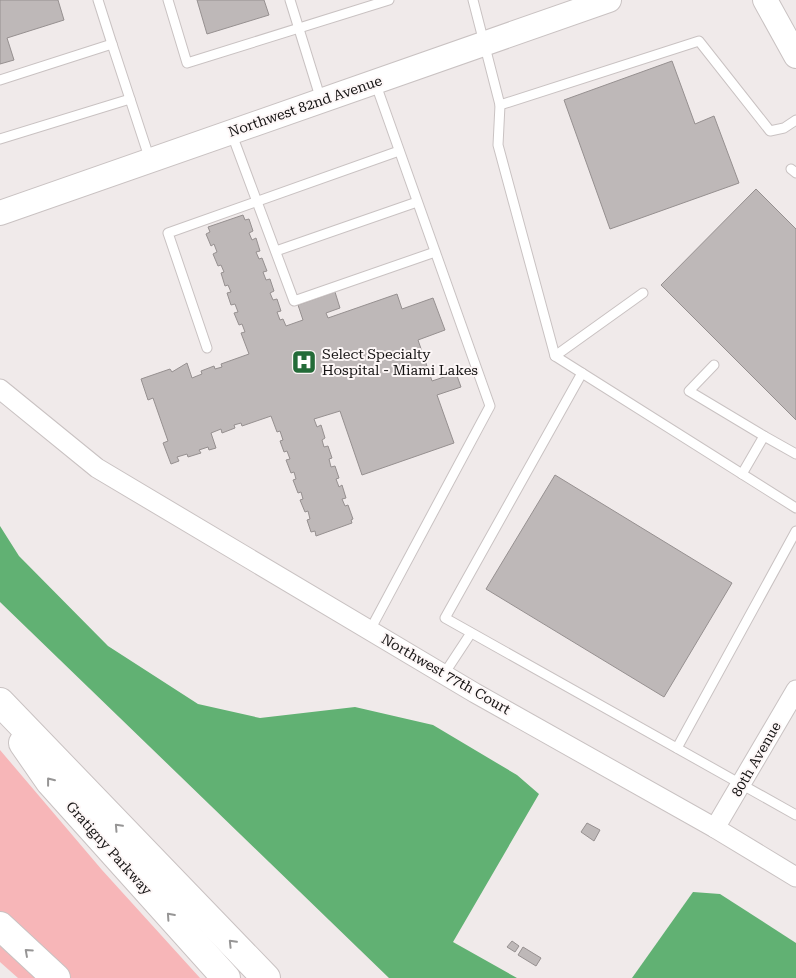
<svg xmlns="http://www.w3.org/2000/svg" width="796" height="978" viewBox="0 0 796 978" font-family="'Roboto Serif',serif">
  <rect width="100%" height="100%" fill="#f0eaea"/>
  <!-- green -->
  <g fill="#f7b6b8">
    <polygon points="0,750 102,870 200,978 68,978 0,915"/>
    <polygon points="0,946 35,978 18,978 0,962"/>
  </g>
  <!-- water -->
  <g fill="#61b173">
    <polygon points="0,526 19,556 108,646 198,704 260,718 355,707 433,725 517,775 539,794 453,942 517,978 389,978 0,602"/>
    <polygon points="693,892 720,894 796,943 796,978 632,978"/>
  </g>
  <!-- building -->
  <g fill="#beb8b8" stroke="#969090">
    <polygon points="0,0 58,0 64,20 7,38 14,60 0,64"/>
    <polygon points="197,0 264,0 269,15 207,34"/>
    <polygon points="672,61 695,124 714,116 739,183 610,229 564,100"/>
    <polygon points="756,189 796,229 796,420 661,285"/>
    <polygon points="243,215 245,220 249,219 253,231 249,233 252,240 256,238 260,251 256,252 259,259 262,258 267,271 263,272 266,280 270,279 274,291 270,293 273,300 277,299 281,311 277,312 280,320 283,319 286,326 303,320 298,305 335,292 340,308 326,313 328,318 397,294 402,309 433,298 445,330 418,340 432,381 456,373 461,387 437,395 454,443 362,475 340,411 314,419 317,427 321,425 325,438 322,440 324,447 328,446 332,458 329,459 331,467 335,466 339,478 336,479 339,487 342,485 346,498 342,499 345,506 348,505 353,519 351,520 352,523 316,536 315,531 311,532 307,520 310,519 308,511 305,512 300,500 303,499 301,492 298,493 293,480 296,479 294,472 291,473 286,460 290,459 287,451 284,452 280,441 283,440 280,431 277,432 271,416 242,426 241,423 234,425 235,428 222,433 221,429 211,433 216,448 209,450 208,447 199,450 201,453 188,457 187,454 177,457 179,461 171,464 163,443 168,441 153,398 148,400 141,379 170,369 172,372 187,363 192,378 202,374 201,371 214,366 215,369 222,367 221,364 249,354 241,333 245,332 242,324 239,325 234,313 238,312 235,304 231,305 227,293 231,292 228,285 225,286 221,273 224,272 221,265 218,266 213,254 217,252 214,244 211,246 206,234 210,232 208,227"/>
    <polygon points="555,475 732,583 664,697 486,589"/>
    <polygon points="587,823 600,830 594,841 581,832"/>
    <polygon points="512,941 519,946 515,952 507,947"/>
    <polygon points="523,947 541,958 536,966 518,955"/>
  </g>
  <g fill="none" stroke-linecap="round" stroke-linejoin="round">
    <defs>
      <g id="service">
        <polyline points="98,0 112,44"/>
        <polyline points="168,0 187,63 389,0"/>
        <polyline points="290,0 321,100"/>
        <polyline points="473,0 500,105 699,41 770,131 784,128 796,120"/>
        <polyline points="0,80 112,44 150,160"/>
        <polyline points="500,105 498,145 555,356"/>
        <polyline points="231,132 294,301 435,252"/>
        <polyline points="0,139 130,99"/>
        <polyline points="791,169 796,173"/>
        <polyline points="276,251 417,202"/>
        <polyline points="643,293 555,356 796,508"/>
        <polyline points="207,348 168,233 399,151"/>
        <polyline points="714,365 689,391 764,436"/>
        <polyline points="582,373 445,618 796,815"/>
        <polyline points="742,474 764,436 796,454"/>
        <polyline points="370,630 490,406 375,82"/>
        <polyline points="444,674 471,633"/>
        <polyline points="677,748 796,531"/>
      </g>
      <g id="minor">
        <polyline points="0,389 97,468 475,693 715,828 796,877"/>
        <polyline points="715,828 796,690"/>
      </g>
      <g id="tertiary">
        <polyline points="765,0 796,56"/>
        <polyline points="0,213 609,0"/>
      </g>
      <g id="motorway">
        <polyline points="0,702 266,978"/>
        <polyline points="23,743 50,782 226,978"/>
        <polyline points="0,926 56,978"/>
      </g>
    </defs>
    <!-- service casing -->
    <use href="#service" stroke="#c9c2c2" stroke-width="11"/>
    <!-- minor casing -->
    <use href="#minor" stroke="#c9c2c2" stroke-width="21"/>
    <!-- tertiary casing -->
    <use href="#tertiary" stroke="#c9c2c2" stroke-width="26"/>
    <!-- motorway casing -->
    <use href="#motorway" stroke="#c9c2c2" stroke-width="30"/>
    <!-- service -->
    <use href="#service" stroke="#fff" stroke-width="9"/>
    <!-- minor -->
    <use href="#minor" stroke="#fff" stroke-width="19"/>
    <!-- tertiary -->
    <use href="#tertiary" stroke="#fff" stroke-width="24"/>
    <!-- motorway -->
    <use href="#motorway" stroke="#fff" stroke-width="28"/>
  </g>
  <!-- one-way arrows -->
  <defs><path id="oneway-chevron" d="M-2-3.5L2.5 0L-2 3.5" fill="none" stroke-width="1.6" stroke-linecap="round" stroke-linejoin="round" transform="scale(1.25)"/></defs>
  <g stroke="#969595">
    <use href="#oneway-chevron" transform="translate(50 781) rotate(-128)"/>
    <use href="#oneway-chevron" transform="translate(118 827) rotate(-133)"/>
    <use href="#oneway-chevron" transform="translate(170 916) rotate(-132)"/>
    <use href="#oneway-chevron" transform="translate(232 943) rotate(-134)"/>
    <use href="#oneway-chevron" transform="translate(28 952) rotate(-138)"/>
  </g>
  <!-- icons -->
  <defs>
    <symbol id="hospital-square" viewBox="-11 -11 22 22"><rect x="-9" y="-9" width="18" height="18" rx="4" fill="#236b38" stroke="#fdf7f7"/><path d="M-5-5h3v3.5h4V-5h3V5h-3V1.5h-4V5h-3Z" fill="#fff"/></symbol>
  </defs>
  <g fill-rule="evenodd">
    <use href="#hospital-square" x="290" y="348" width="28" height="28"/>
  </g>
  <g text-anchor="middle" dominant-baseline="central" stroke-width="4" stroke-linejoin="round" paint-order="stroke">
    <!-- street labels -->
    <g font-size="14" fill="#161414" stroke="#fdf7f7">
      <text transform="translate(305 106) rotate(-19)">Northwest 82nd Avenue</text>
      <text transform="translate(446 674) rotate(30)">Northwest 77th Court</text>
      <text transform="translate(756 759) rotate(-60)">80th Avenue</text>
      <text transform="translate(109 848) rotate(48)">Gratigny Parkway</text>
    </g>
    <!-- poi labels -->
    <g font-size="14" fill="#161414" stroke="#fdf7f7" text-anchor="start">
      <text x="322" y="354">Select Specialty<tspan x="322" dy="16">Hospital - Miami Lakes</tspan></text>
    </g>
  </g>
</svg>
